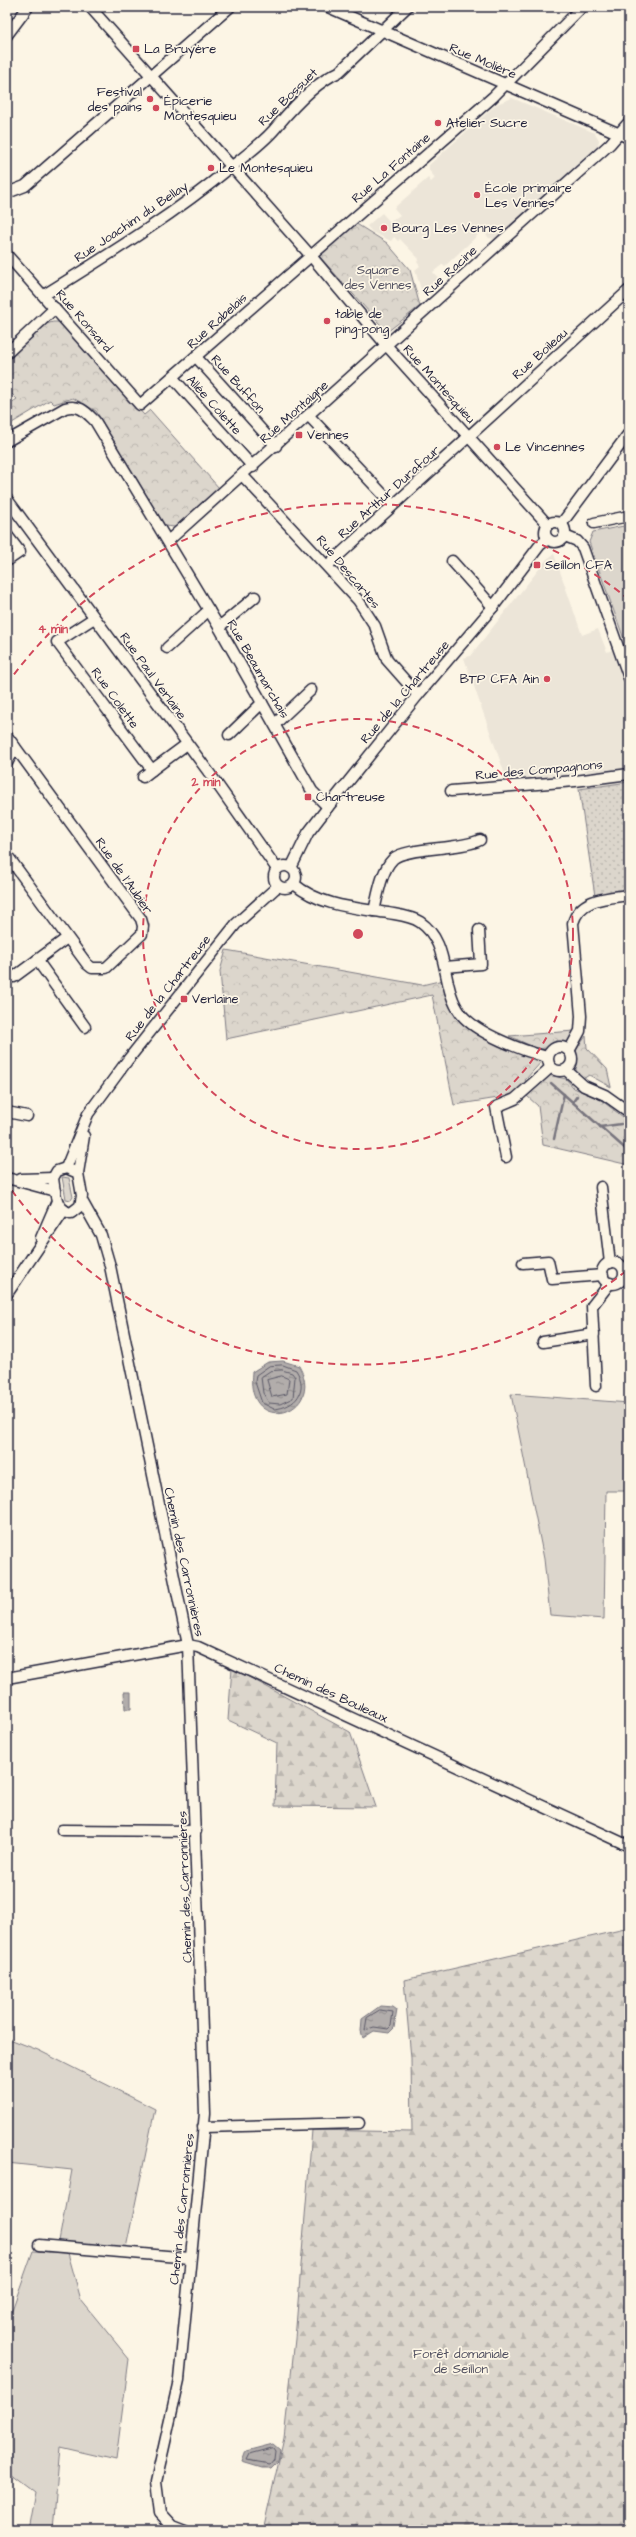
<svg xmlns="http://www.w3.org/2000/svg" width="636" height="2537" viewBox="0 0 636 2537" font-family="'Architects Daughter',sans-serif">
  <defs>
    <pattern id="forest-firs" width="22" height="20" patternUnits="userSpaceOnUse"><rect width="22" height="20" fill="#dcd6cc"/><path d="M5 1l3.5 6h-7zM16 11l3.5 6h-7z" fill="#bcb7b0"/></pattern>
    <pattern id="park-crowns" width="20" height="18" patternUnits="userSpaceOnUse"><rect width="20" height="18" fill="#dcd6cc"/><path d="M2 6a3 3 0 1 1 6 0M12 15a3 3 0 1 1 6 0" fill="none" stroke="#bcb7b0"/></pattern>
    <pattern id="garden-dots" width="8" height="8" patternUnits="userSpaceOnUse"><rect width="8" height="8" fill="#dcd6cc"/><path d="M2 2h.1M6 6h.1" fill="none" stroke="#bcb7b0" stroke-width="1.8" stroke-linecap="round"/></pattern>
    <pattern id="water-ripples" width="26" height="14" patternUnits="userSpaceOnUse"><rect width="26" height="14" fill="#b2adab"/><path d="M2 4q2-2 4 0t4 0M15 11q2-2 4 0t4 0" fill="none" stroke="#908c8c"/></pattern>
  </defs>
  <rect width="100%" height="100%" fill="#fcf5e5"/>
  <filter id="ink" filterUnits="userSpaceOnUse"><feTurbulence type="fractalNoise" baseFrequency=".025" numOctaves="2"/><feDisplacementMap in="SourceGraphic" scale="8" xChannelSelector="R" yChannelSelector="G"/><feConvolveMatrix kernelMatrix="1 2 1 2 8 2 1 2 1" color-interpolation-filters="sRGB"/></filter>
  <g filter="url(#ink)">
    <!-- built -->
    <g fill="#ece5d8">
      <polygon points="512,98 595,133 599,140 598,146 496,239 489,238 481,229 476,233 478,235 445,266 443,264 433,272 441,281 426,295 421,289 415,270 420,266 417,262 419,259 400,239 398,241 394,237 391,241 372,232 367,226 382,213 390,222 400,215 394,208 428,178 431,182 435,178 429,170 429,165 497,104"/>
      <polygon points="554,554 582,635 598,629 607,652 612,650 629,699 629,764 623,766 623,768 591,773 585,772 580,767 572,768 572,772 562,777 508,783 464,658 470,656 547,559"/>
    </g>
    <!-- grass -->
    <g fill="#dcd6cc" stroke="#7f7c84">
      <polygon points="629,525 629,653 589,542 593,532"/>
      <polygon points="62,1177 69,1178 73,1197 71,1200 66,1199"/>
      <polygon points="511,1394 629,1403 629,1491 606,1491 604,1619 550,1615 544,1559"/>
      <polygon points="7,2038 38,2050 155,2109 126,2248 59,2241 72,2170 7,2163"/>
      <polygon points="33,2251 68,2253 81,2300 129,2359 116,2460 60,2447 53,2530 28,2530 35,2492 7,2471 7,2324"/>
    </g>
    <!-- forest -->
    <g fill="url(#forest-firs)" stroke="#7f7c84">
      <polygon points="232,1668 350,1732 376,1807 275,1806 277,1743 228,1720"/>
      <polygon points="629,1928 629,2530 263,2530 284,2438 295,2339 312,2130 412,2132 411,2058 404,1980"/>
    </g>
    <!-- park -->
    <g fill="url(#park-crowns)" stroke="#7f7c84">
      <polygon points="355,223 387,243 410,270 420,306 387,332 319,256"/>
      <polygon points="53,322 62,322 144,415 150,410 219,488 175,527 165,526 96,411 73,398 54,404 50,400 7,426 7,406 17,399 7,389 7,362 46,324"/>
      <polygon points="226,950 422,985 443,980 445,994 454,1011 543,1060 525,1080 528,1085 517,1095 454,1105 432,995 226,1039 220,971"/>
      <polygon points="574,1031 575,1035 569,1043 545,1049 538,1049 509,1036"/>
      <polygon points="586,1036 587,1048 607,1069 611,1087 589,1075 583,1079 576,1072 576,1050"/>
      <polygon points="549,1075 566,1079 574,1088 601,1100 627,1120 629,1165 543,1145 538,1106 527,1096"/>
    </g>
    <!-- garden -->
    <polygon fill="url(#garden-dots)" stroke="#7f7c84" points="629,782 629,891 595,896 579,789"/>
    <!-- water -->
    <g fill="url(#water-ripples)" stroke="#78757e">
      <path d="M283 1361 299 1366C327 1415 245 1438 252 1372L268 1362Z"/>
      <polygon points="124,1692 131,1692 131,1709 125,1709"/>
      <polygon points="380,2006 393,2007 397,2010 394,2028 389,2033 374,2031 363,2038 361,2031 362,2019"/>
      <polygon points="273,2444 280,2450 278,2461 271,2468 262,2468 242,2462 246,2451"/>
    </g>
    <g fill="none" stroke-linecap="round" stroke-linejoin="round">
      <!-- shore -->
      <g stroke="#5c5a68" stroke-width="1">
        <path d="M283 1365 296 1370C309 1391 296 1407 274 1409L262 1403 255 1382 256 1375 269 1366Z"/>
        <polygon points="282,1370 292,1373 295,1377 293,1398 280,1404 269,1403 263,1393 261,1377 270,1371"/>
        <polygon points="282,1376 289,1379 287,1394 272,1397 267,1380"/>
        <polygon points="380,2010 393,2012 391,2026 388,2029 374,2027 365,2030 367,2018"/>
        <polygon points="273,2448 275,2451 274,2459 270,2464 247,2460 250,2454"/>
      </g>
      <!-- stream -->
      <g stroke="#78757e" stroke-width="2.5">
        <polyline points="551,1083 629,1152"/>
        <polyline points="573,1102 577,1096"/>
        <polyline points="600,1127 621,1124"/>
        <polyline points="554,1139 564,1094"/>
      </g>
      <defs>
        <g id="street">
          <polyline points="90,7 311,256 387,346 548,525"/>
          <polyline points="328,7 629,138"/>
          <polyline points="7,35 28,7"/>
          <polyline points="7,193 25,186 230,7"/>
          <polyline points="7,255 140,405 493,97 582,7"/>
          <path d="M44 295C108 255 172 216 231 167 246 155 266 141 278 125 294 106 316 82 339 72L407 7"/>
          <polyline points="7,353 55,308"/>
          <polyline points="196,357 276,446"/>
          <polyline points="173,378 253,467"/>
          <polyline points="309,416 393,505"/>
          <path d="M7 441 65 408C79 404 85 411 95 421L219 627 312 791 328 807"/>
          <polyline points="243,476 358,600 375,626 387,660 418,695"/>
          <polyline points="7,499 210,774 277,869"/>
          <circle cx="555" cy="532" r="10"/>
          <polyline points="562,523 629,433"/>
          <polyline points="594,523 629,516"/>
          <polyline points="7,535 20,552 7,561"/>
          <polyline points="565,536 577,541 583,548 629,678"/>
          <polyline points="168,541 610,144 629,122"/>
          <polyline points="452,561 493,607"/>
          <polyline points="328,565 629,290"/>
          <polyline points="94,618 57,642 152,770 187,744"/>
          <polyline points="219,627 255,597"/>
          <polyline points="167,648 209,610"/>
          <polyline points="275,724 311,690"/>
          <polyline points="229,735 262,703"/>
          <polyline points="7,736 141,919 143,926 142,934 106,968 92,968 87,964 7,855"/>
          <polyline points="7,763 15,747"/>
          <polyline points="143,777 152,770"/>
          <polyline points="451,791 575,781 629,774"/>
          <circle cx="285" cy="877" r="11"/>
          <polyline points="291,868 308,833 328,807 418,695 493,607 540,545 548,539"/>
          <path d="M294 884C320 906 356 908 388 913 398 915 411 916 420 922 451 943 440 987 461 1014 477 1034 524 1051 547 1057"/>
          <path d="M374 911C378 895 381 871 393 859 405 847 460 850 480 840"/>
          <polyline points="37,960 85,1027"/>
          <polyline points="445,967 481,964 479,930"/>
          <polyline points="7,977 14,977 67,938"/>
          <circle cx="560" cy="1059" r="12"/>
          <path d="M569 1051 580 1031 581 1016 573 923C580 898 607 898 629 895"/>
          <polyline points="566,1070 584,1086 605,1095 629,1112"/>
          <polyline points="7,1112 27,1116"/>
          <polyline points="506,1157 496,1107 515,1099 550,1068"/>
          <polyline points="66,1168 88,1114 127,1061 236,924 278,886"/>
          <path d="M66 1168 78 1173 82 1196 80 1206 71 1213C55 1210 55 1191 53 1178L57 1171Z"/>
          <polyline points="78,1173 84,1136"/>
          <polyline points="7,1178 55,1191"/>
          <polyline points="21,1179 53,1178"/>
          <polyline points="601,1187 610,1263"/>
          <polyline points="82,1201 101,1235 110,1266 188,1645 205,2113 179,2380 156,2482 160,2513 171,2525 184,2530"/>
          <polyline points="41,1238 57,1201"/>
          <circle cx="613" cy="1273" r="11"/>
          <polyline points="523,1263 548,1261 552,1279 603,1275"/>
          <polyline points="7,1294 64,1210"/>
          <polyline points="543,1342 594,1334"/>
          <polyline points="596,1386 592,1306 610,1283"/>
          <polyline points="7,1678 188,1645 198,1647 629,1846"/>
          <polyline points="62,1830 196,1831"/>
          <polyline points="203,2127 359,2123"/>
          <polyline points="39,2245 190,2258"/>
        </g>
      </defs>
      <!-- street casing -->
      <use href="#street" stroke="#22223b" stroke-width="13"/>
      <!-- street -->
      <use href="#street" stroke="#fcf5e5" stroke-width="10"/>
    </g>
  </g>
  <!-- distance rings -->
  <g fill="none" stroke="#d1495b" stroke-width="2" stroke-dasharray="7 5">
    <circle cx="358" cy="934" r="215"/>
    <path d="M626 1271A431 431 0 0 1 7 1184M7 684A431 431 0 0 1 626 597"/>
  </g>
  <!-- markers -->
  <g fill="#d1495b" stroke="#fcf5e5" stroke-width="1.5">
    <rect x="132" y="45" width="8" height="8" rx="2"/>
    <circle cx="150" cy="99" r="4"/>
    <circle cx="156" cy="108" r="4"/>
    <circle cx="438" cy="123" r="4"/>
    <circle cx="211" cy="168" r="4"/>
    <circle cx="477" cy="195" r="4"/>
    <circle cx="384" cy="228" r="4"/>
    <circle cx="327" cy="321" r="4"/>
    <rect x="295" y="431" width="8" height="8" rx="2"/>
    <circle cx="497" cy="447" r="4"/>
    <rect x="533" y="561" width="8" height="8" rx="2"/>
    <circle cx="547" cy="679" r="4"/>
    <rect x="304" y="793" width="8" height="8" rx="2"/>
    <rect x="180" y="995" width="8" height="8" rx="2"/>
  </g>
  <g text-anchor="middle" dominant-baseline="central" stroke-width="3.5" stroke-linejoin="round" paint-order="stroke">
    <!-- poi labels -->
    <g font-size="13" fill="#22223b" stroke="#fcf5e5" text-anchor="start">
      <text x="144" y="49">La Bruyère</text>
      <text x="142" y="92" text-anchor="end">Festival<tspan x="142" dy="15">des pains</tspan></text>
      <text x="164" y="101">Épicerie<tspan x="164" dy="15">Montesquieu</tspan></text>
      <text x="446" y="123">Atelier Sucre</text>
      <text x="219" y="168">Le Montesquieu</text>
      <text x="485" y="188">École primaire<tspan x="485" dy="15">Les Vennes</tspan></text>
      <text x="392" y="228">Bourg Les Vennes</text>
      <text x="335" y="314">table de<tspan x="335" dy="15">ping-pong</tspan></text>
      <text x="307" y="435">Vennes</text>
      <text x="505" y="447">Le Vincennes</text>
      <text x="545" y="565">Seillon CFA</text>
      <text x="539" y="679" text-anchor="end">BTP CFA Ain</text>
      <text x="316" y="797">Chartreuse</text>
      <text x="192" y="999">Verlaine</text>
    </g>
    <!-- street labels -->
    <g font-size="13" fill="#22223b" stroke="#fcf5e5">
      <text transform="translate(483 61) rotate(23)">Rue Molière</text>
      <text transform="translate(288 97) rotate(-44)">Rue Bossuet</text>
      <text transform="translate(391 168) rotate(-41)">Rue La Fontaine</text>
      <text transform="translate(131 222) rotate(-34)">Rue Joachim du Bellay</text>
      <text transform="translate(450 271) rotate(-42)">Rue Racine</text>
      <text transform="translate(84 321) rotate(49)">Rue Ronsard</text>
      <text transform="translate(217 321) rotate(-42)">Rue Rabelais</text>
      <text transform="translate(540 354) rotate(-42)">Rue Boileau</text>
      <text transform="translate(238 384) rotate(48)">Rue Buffon</text>
      <text transform="translate(439 384) rotate(48)">Rue Montesquieu</text>
      <text transform="translate(214 405) rotate(48)">Allée Colette</text>
      <text transform="translate(294 412) rotate(-42)">Rue Montaigne</text>
      <text transform="translate(389 492) rotate(-42)">Rue Arthur Durafour</text>
      <text transform="translate(348 572) rotate(50)">Rue Descartes</text>
      <text transform="translate(258 669) rotate(60)">Rue Beaumarchais</text>
      <text transform="translate(153 676) rotate(54)">Rue Paul Verlaine</text>
      <text transform="translate(405 692) rotate(-50)">Rue de la Chartreuse</text>
      <text transform="translate(115 698) rotate(54)">Rue Colette</text>
      <text transform="translate(539 770) rotate(-5)">Rue des Compagnons</text>
      <text transform="translate(124 876) rotate(55)">Rue de l'Aubier</text>
      <text transform="translate(168 988) rotate(-52)">Rue de la Chartreuse</text>
      <text transform="translate(184 1562) rotate(78)">Chemin des Carronnières</text>
      <text transform="translate(331 1693) rotate(25)">Chemin des Bouleaux</text>
      <text transform="translate(185 1887) rotate(-92)">Chemin des Carronnières</text>
      <text transform="translate(182 2209) rotate(-84)">Chemin des Carronnières</text>
    </g>
    <!-- park labels -->
    <g font-size="13" fill="#504f5f" stroke="#fcf5e5">
      <text x="378" y="270">Square<tspan x="378" dy="15">des Vennes</tspan></text>
      <text x="461" y="2354">Forêt domaniale<tspan x="461" dy="15">de Seillon</tspan></text>
    </g>
  </g>
  <circle cx="358" cy="934" r="6" fill="#d1495b" stroke="#fcf5e5" stroke-width="2"/>
  <g font-size="12" text-anchor="middle" font-weight="bold" fill="#d1495b" stroke="#fcf5e5" stroke-width="3.5" stroke-linejoin="round" paint-order="stroke">
    <text x="53" y="633">4 min</text>
    <text x="206" y="786">2 min</text>
  </g>
  <!-- margin -->
  <rect width="636" height="2537" fill="none" stroke="#fcf5e5" stroke-width="24"/>
  <rect x="12" y="12" width="612" height="2513" fill="none" stroke="#22223b" stroke-width="1.5" filter="url(#ink)"/>
</svg>
